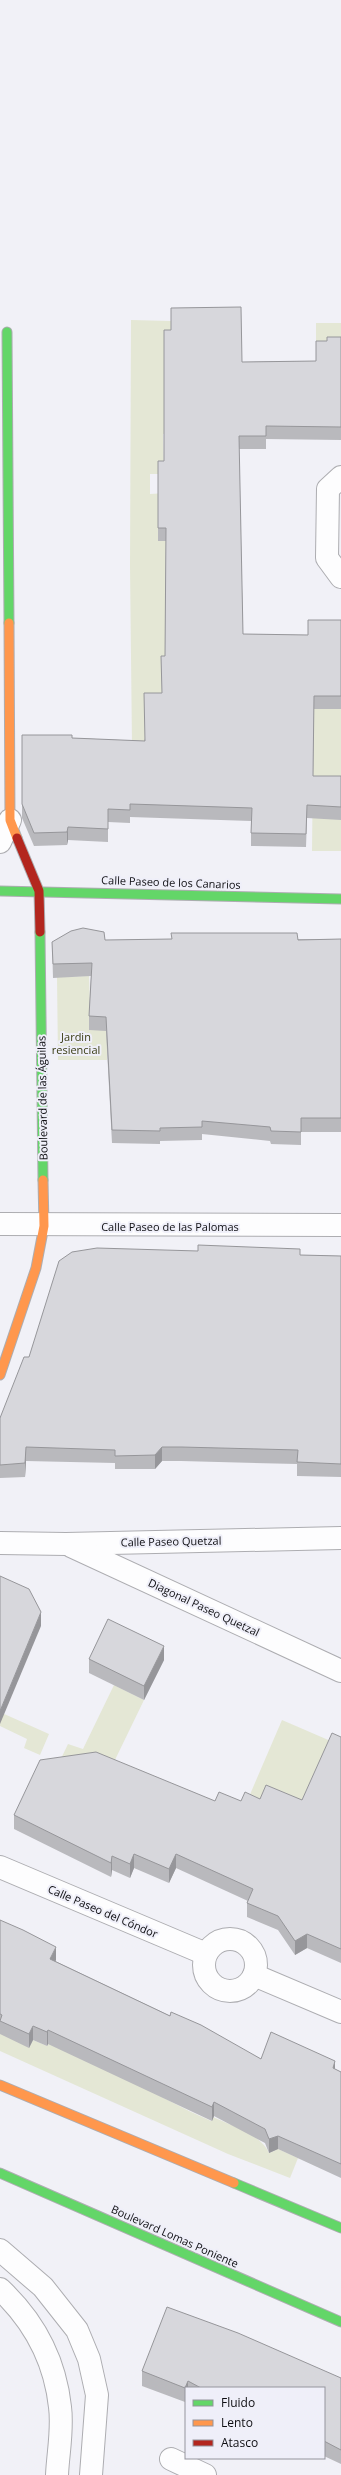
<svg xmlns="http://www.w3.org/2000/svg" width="341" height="2475" viewBox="0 0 341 2475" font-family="'Open Sans',sans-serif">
  <rect width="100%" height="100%" fill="#f1f1f7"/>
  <!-- green -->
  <g fill="#e4e7d5">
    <polygon points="131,320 171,321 171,343 164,344 164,390 172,390 172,433 163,434 164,474 150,474 150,494 166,493 158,541 166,541 166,550 220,550 173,625 162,706 145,747 132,747 130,566"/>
    <polygon points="316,323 341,323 341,350 316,354"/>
    <polygon points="309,704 341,708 341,851 312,851 313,760"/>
    <polygon points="89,976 90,1003 107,1031 107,1060 58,1060 57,977"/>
    <polygon points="0,1682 2,1713 49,1734 40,1755 24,1748 27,1739 0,1726"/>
    <polygon points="114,1685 144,1700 113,1764 57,1767 68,1744 83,1749"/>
    <polygon points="282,1720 333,1742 304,1811 245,1806"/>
    <path d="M0 2028 29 2047 33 2040 47 2046 50 2039 189 2111 211 2121 213 2117C232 2126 261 2134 269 2153L278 2149 298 2158 290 2178 228 2154 0 2051Z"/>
  </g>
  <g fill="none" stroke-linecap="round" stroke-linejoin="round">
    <defs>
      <g id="street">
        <polyline points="341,477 328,489 327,558 341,577"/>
        <polyline points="0,842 10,820"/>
        <polyline points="0,1224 341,1225"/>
        <polyline points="0,1543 66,1544 341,1538"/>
        <polyline points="71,1546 341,1671"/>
        <polyline points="0,1867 206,1954"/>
        <circle cx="230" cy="1965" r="26"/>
        <polyline points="254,1975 341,2012"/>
        <polyline points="0,2250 43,2287 77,2330 89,2359 97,2395 91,2475"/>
        <path d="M0 2289C34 2321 55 2360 60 2407 63 2429 58 2453 57 2475"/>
        <polyline points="171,2459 205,2475"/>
      </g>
      <g id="fast">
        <polyline points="7,332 9,623"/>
        <polyline points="0,891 341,899"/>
        <polyline points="40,932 43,1180"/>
        <polyline points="0,2173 341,2322"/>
        <polyline points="234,2183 341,2228"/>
      </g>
      <g id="slow">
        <polyline points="9,623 10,820 17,838"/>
        <polyline points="0,1375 36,1268 44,1226 43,1180"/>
        <polyline points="0,2085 234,2183"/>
      </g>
      <polyline id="jam" points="17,838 39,891 40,932"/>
    </defs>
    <!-- street casing -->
    <use href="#street" stroke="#adadb1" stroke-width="24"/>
    <!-- fast casing -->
    <use href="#fast" stroke="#adadb1" stroke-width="11"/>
    <!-- slow casing -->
    <use href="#slow" stroke="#adadb1" stroke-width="11"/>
    <!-- jam casing -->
    <use href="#jam" stroke="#adadb1" stroke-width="11"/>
    <!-- street -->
    <use href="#street" stroke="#fdfdfe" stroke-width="22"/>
    <!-- fast -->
    <use href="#fast" stroke="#63d668" stroke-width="9"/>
    <!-- slow -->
    <use href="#slow" stroke="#ff974d" stroke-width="9"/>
    <!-- jam -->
    <use href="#jam" stroke="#b3261e" stroke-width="9"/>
  </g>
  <!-- wall -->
  <g fill="#b9b9bd">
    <polygon points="327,337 341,337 341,440 266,439 266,449 239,449 243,634 308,635 341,620 341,709 314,709 313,776 341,776 341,820 307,818 306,847 251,846 251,821 130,817 130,823 108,822 108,842 68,840 67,845 34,846 22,818 22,735 72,738 144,741 162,693 161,656 165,656 166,549 166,541 158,541 158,461 164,461 242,362 316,361 327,341"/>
    <polygon points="341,939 341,1132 301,1132 301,1145 271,1144 270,1141 202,1134 202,1140 160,1141 160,1144 112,1143 106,1031 89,1030 89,1016 91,976 53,978 52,942 105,940"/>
    <polygon points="300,1255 341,1256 341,1477 297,1476 297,1464 181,1461 162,1461 155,1469 115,1469 115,1463 26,1461 25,1477 0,1478 0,1418 29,1357"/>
    <polygon points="89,1659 164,1660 144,1700 89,1673"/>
    <polygon points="341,1737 341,1963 307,1948 295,1955 278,1930 247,1917 247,1903 248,1901 176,1868 169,1883 134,1868 130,1878 112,1870 111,1877 14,1829 14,1815 215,1801 241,1801 260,1799 302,1800"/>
    <polygon points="0,1920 56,1960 55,1961 261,2059 335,2069 341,2072 341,2178 278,2149 269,2153 265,2143 214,2116 212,2121 48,2044 47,2046 33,2040 29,2048 0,2034"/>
    <polygon points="142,2371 341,2378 341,2464 324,2456 324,2388 186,2388 186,2400 185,2402 142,2386"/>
  </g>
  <!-- shaded-wall -->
  <g fill="#96969a">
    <polygon points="68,827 68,840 67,845 67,832"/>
    <polygon points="26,1447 26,1461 25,1477 25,1463"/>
    <polygon points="162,1447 162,1461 155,1469 155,1455"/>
    <polygon points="41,1612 41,1626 0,1724 0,1711"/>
    <polygon points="164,1646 164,1660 144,1700 144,1686"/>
    <polygon points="134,1854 134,1868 130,1878 130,1864"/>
    <polygon points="176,1854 176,1868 169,1883 169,1869"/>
    <polygon points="112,1856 112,1870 111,1877 111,1863"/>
    <polygon points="307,1934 307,1948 295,1955 295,1941"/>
    <polygon points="56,1947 56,1960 50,1973 50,1959"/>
    <polygon points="33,2026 33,2040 29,2048 29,2034"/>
    <polygon points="48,2030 48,2044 47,2046 47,2032"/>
    <polygon points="335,2061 335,2075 333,2068"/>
    <polygon points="214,2102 214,2116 212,2121 212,2107"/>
    <polygon points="278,2136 278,2149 269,2153 269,2139"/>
    <polygon points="188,2381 188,2388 186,2388 186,2400 185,2402 185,2388"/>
  </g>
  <!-- building -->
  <g fill="#d7d7dc" stroke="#96969a">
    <polygon points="241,307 242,362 316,361 316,341 327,341 327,337 341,337 341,427 266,426 266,436 239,436 243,634 308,635 308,620 341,620 341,696 314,696 313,776 341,776 341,807 307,805 306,834 251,833 252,808 130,804 130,810 108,809 108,829 68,827 67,832 34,833 22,804 22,735 72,735 72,738 145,741 144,693 162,693 161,656 165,656 166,528 158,528 158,461 164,461 164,330 171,330 171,308"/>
    <polygon points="83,928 104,932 105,940 172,939 171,933 297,933 298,940 341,939 341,1118 301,1118 301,1132 271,1131 270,1127 202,1121 202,1127 160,1128 160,1131 112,1130 106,1017 89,1016 92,963 53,964 52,942 71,931"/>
    <polygon points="198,1245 300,1249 300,1255 341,1256 341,1464 297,1462 298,1450 181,1447 162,1447 155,1455 115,1456 115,1450 26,1447 25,1463 0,1465 0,1418 24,1357 29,1357 59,1261 72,1252 97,1248 198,1251"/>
    <polygon points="0,1576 29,1589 41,1612 0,1711"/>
    <polygon points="108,1619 164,1646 144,1686 89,1659"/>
    <polygon points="332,1733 341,1737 341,1949 307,1934 295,1941 278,1916 247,1903 253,1889 176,1854 169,1869 134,1854 130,1864 112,1856 111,1863 14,1815 40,1760 96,1752 215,1801 219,1792 241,1801 245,1792 260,1799 266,1785 302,1800"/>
    <polygon points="0,1920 23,1930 56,1947 50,1959 170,2016 171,2012 201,2025 261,2059 271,2032 335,2061 333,2068 341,2072 341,2164 278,2136 269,2139 265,2129 214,2102 212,2107 48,2030 47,2032 33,2026 29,2034 0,2021 2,2015 0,2014"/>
    <polygon points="167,2307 238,2333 341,2378 341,2450 324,2441 324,2388 201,2388 188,2381 185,2388 142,2371"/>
  </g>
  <g text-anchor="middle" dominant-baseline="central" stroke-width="4" stroke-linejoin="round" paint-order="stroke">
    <!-- street labels -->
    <g font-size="11" fill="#0e0e12" stroke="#efeff9">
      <text transform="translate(171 882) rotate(2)">Calle Paseo de los Canarios</text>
      <text transform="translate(42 1098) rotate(-91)">Boulevard de las Águilas</text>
      <text x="170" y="1226">Calle Paseo de las Palomas</text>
      <text transform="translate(171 1541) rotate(-1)">Calle Paseo Quetzal</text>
      <text transform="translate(204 1607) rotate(25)">Diagonal Paseo Quetzal</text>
      <text transform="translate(103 1911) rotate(23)">Calle Paseo del Cóndor</text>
      <text transform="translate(175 2236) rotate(24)">Boulevard Lomas Poniente</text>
    </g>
    <!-- park labels -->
    <g font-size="11" fill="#393c13" stroke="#efeff9">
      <text x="76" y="1036">Jardin<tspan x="76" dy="13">resiencial</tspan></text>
    </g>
  </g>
  <!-- legend -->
  <rect x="185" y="2387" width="140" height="72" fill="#efeff9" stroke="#95959d"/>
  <rect x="193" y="2400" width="20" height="6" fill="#63d668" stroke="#95959d"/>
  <text x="221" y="2407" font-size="12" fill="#0e0e12">Fluido</text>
  <rect x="193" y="2420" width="20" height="6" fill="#ff974d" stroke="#95959d"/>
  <text x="221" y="2427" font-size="12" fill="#0e0e12">Lento</text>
  <rect x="193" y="2440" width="20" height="6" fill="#b3261e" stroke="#95959d"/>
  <text x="221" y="2447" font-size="12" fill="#0e0e12">Atasco</text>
</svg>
